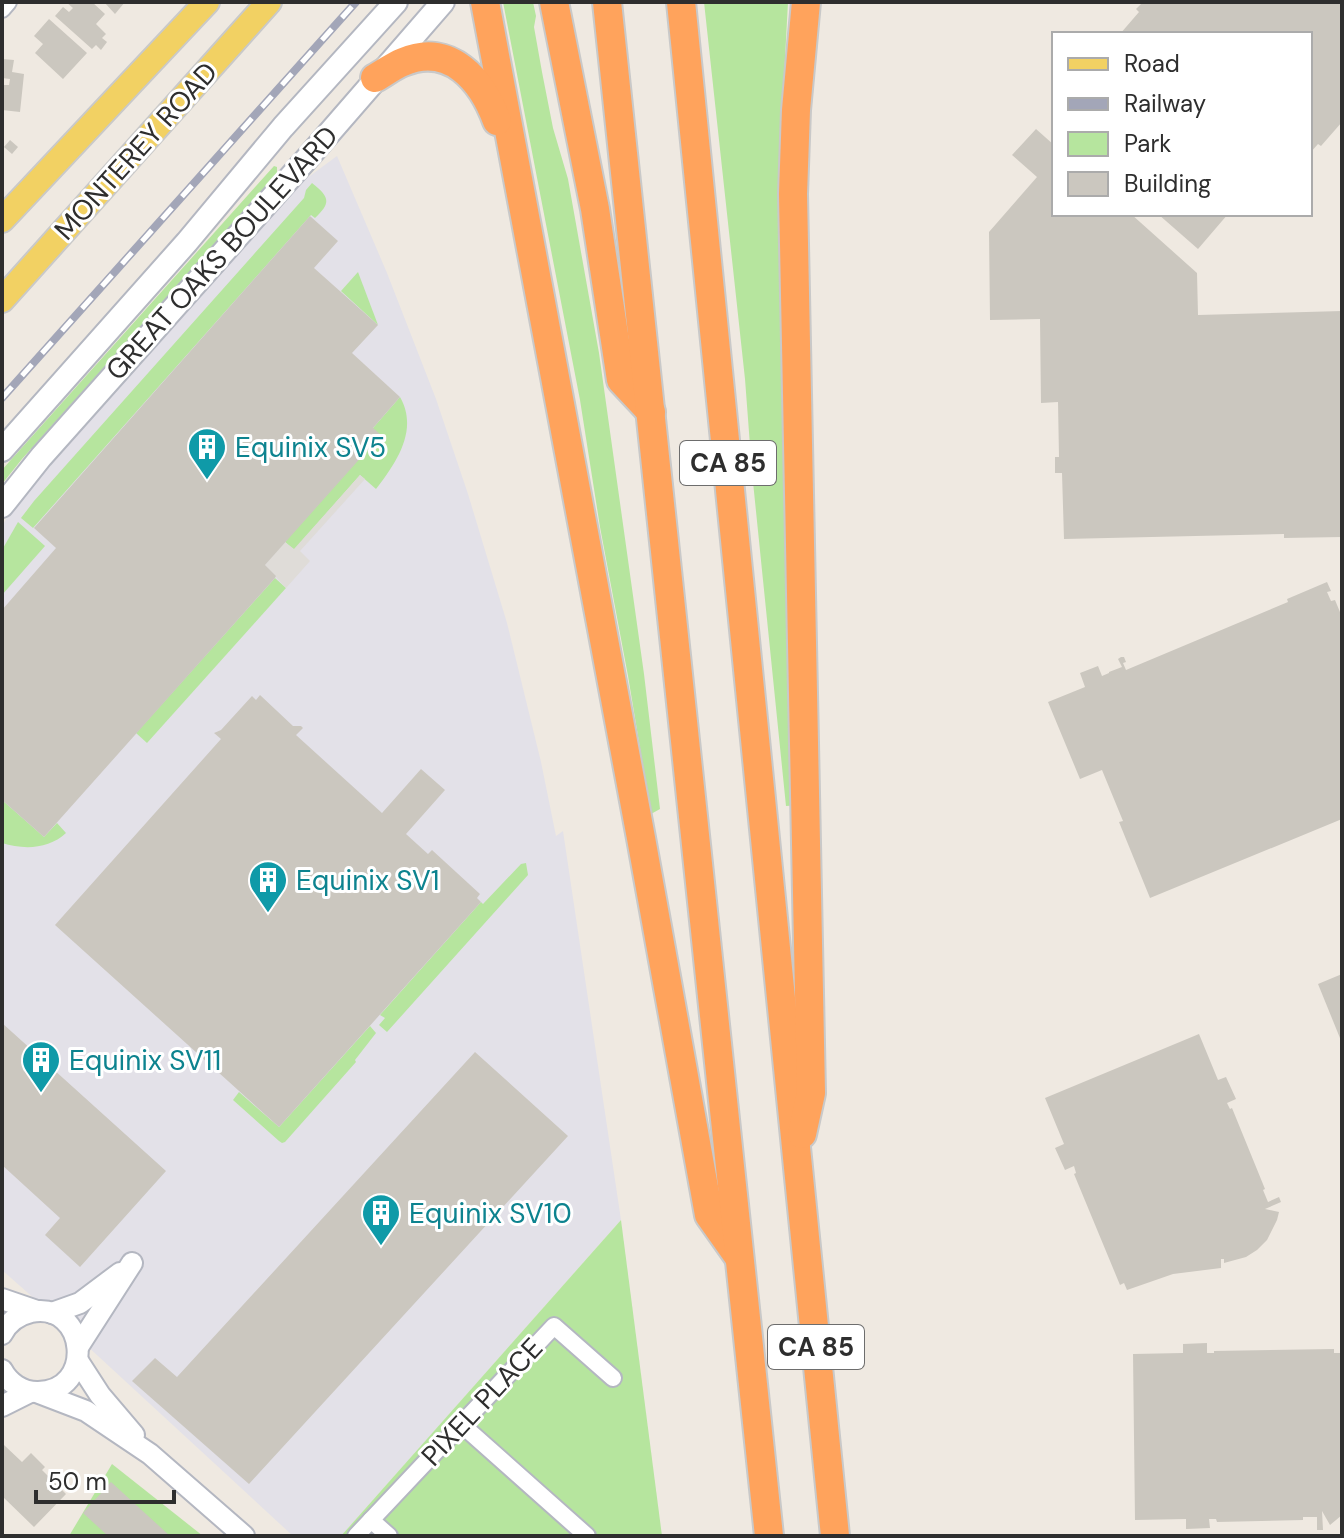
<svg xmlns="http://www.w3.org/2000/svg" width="1344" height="1538" viewBox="0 0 1344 1538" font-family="'DM Sans',sans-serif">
  <rect width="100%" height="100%" fill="#efe9e1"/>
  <!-- industrial -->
  <polygon fill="#e3e1e8" points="337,156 387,273 436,399 468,494 507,623 541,762 556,836 563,831 621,1220 341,1536 293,1536 72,1332 2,1270 2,526 14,506 299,184"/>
  <!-- green -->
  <g fill="#b6e59e">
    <polygon points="503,2 533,2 536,16 534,27 542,72 553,128 568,179 599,353 644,674 660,809 651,814 628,676 600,527 580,400"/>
    <polygon points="704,2 788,2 779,172 780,307 800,805 786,806 752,472 745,379"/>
    <polygon points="274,166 277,167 277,174 22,459 2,484 2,470 9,462"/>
    <path d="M312 183C330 197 331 203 315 218L311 215 33 528 21 518 34 501 304 198 306 190Z"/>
    <polygon points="358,272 378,325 341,291"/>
    <path d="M400 397C419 430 396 463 376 489L360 475 294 550 285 542 373 428Z"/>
    <polygon points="18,522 45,546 2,595 2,550"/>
    <polygon points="275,578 286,588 147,743 136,733"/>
    <path d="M2 800 44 837 57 823 66 833C49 849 24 850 2 843Z"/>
    <polygon points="526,863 528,875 387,1032 379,1025 385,1018 380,1015 481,902 483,904 521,864"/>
    <polygon points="370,1026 376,1033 355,1060 356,1062 285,1142 282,1143 279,1141 233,1100 239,1092 279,1127"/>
    <polygon points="621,1220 662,1536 341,1536"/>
    <polygon points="112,1464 203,1536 69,1536"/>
  </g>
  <!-- plaza -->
  <polygon fill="#dfdcd8" points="360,475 365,479 300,551 310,561 286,588 265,565 285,542 294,549"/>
  <!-- building -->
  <g fill="#cbc7bf">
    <polygon points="66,2 92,2 105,14 96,24 106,34 102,38 107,42 101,50 96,45 92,49 55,16 63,7 69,12 73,8"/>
    <polygon points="104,2 125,2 115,14"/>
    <polygon points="1143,2 1342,2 1342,122 1321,146 1318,144 1310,153 1310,34 1120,34 1139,12 1136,9"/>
    <polygon points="49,19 87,53 63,79 35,53 43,44 34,36"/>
    <polygon points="2,59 14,60 12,72 24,74 20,112 2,110 2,85 9,85 10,79 2,78"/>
    <polygon points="1036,129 1054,145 1054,214 1131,214 1197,273 1198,315 1342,311 1342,537 1284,538 1284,534 1064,539 1062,473 1055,473 1055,457 1059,457 1058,402 1041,403 1040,319 990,320 989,232 1037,177 1012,155"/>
    <polygon points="10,140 18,147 12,154 4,147"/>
    <polygon points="1158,214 1228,214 1198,249"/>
    <polygon points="310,216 338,241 314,268 378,325 352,353 400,397 373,428 381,435 265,565 276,576 275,578 44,837 2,800 2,610 56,548 34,528"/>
    <polygon points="1327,582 1331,591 1327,592 1331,601 1335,600 1342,617 1342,819 1150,898 1119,822 1123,821 1102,770 1080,779 1048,702 1085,687 1080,673 1098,666 1102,676 1109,673 1109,672 1122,667 1118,659 1121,657 1124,657 1126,662 1123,663 1126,670 1288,602 1287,599"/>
    <polygon points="260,695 293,726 301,726 303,728 296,735 382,813 421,769 445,790 406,834 428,854 432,850 480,894 477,898 481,902 279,1127 55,925 221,739 214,733 221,730 252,696 256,700"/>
    <polygon points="1342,974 1342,1043 1318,984"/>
    <polygon points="2,1023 166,1171 80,1267 45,1235 60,1218 2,1165"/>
    <polygon points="1199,1034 1218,1080 1226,1077 1236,1099 1227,1103 1230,1109 1232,1108 1265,1189 1263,1190 1268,1202 1279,1197 1281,1202 1265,1209 1279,1212 1277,1220 1267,1240 1257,1250 1246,1257 1224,1263 1224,1259 1221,1259 1221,1268 1173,1274 1127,1290 1124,1283 1120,1285 1074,1174 1076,1173 1074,1166 1065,1170 1055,1148 1064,1144 1045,1098"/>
    <polygon points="475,1052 568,1136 249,1484 132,1381 155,1358 177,1377"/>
    <polygon points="1207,1343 1207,1353 1214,1353 1214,1351 1334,1349 1334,1353 1342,1353 1342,1515 1330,1525 1322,1511 1323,1530 1317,1530 1317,1517 1303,1517 1303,1520 1217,1522 1216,1519 1209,1519 1210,1528 1186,1529 1186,1519 1135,1520 1133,1354 1183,1353 1183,1344"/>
    <polygon points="4,1445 22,1462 31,1453 45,1467 42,1470 66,1494 34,1527 2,1496 2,1447"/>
    <polygon points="111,1482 170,1536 108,1536 83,1513"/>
  </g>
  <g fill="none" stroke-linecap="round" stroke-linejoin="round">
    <defs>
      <g id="minor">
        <polyline points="2,9 8,2"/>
        <polyline points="461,1424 587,1536"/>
        <polyline points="371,1520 389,1536"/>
        <polyline points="356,1536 554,1326 613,1378"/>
      </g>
      <g id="tertiary">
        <polyline points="2,1299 37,1311"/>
        <polyline points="52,1313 80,1303 120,1273"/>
        <path d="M2 1334C8 1322 18 1315 31 1312 88 1301 96 1393 37 1392 22 1392 9 1383 2 1370"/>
        <polyline points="78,1347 132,1263"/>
        <polyline points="78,1361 100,1395 134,1435"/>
        <polyline points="39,1393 86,1411 150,1454 244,1536"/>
        <polyline points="2,1406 30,1392"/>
      </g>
      <g id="secondary">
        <polyline points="2,450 187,242 283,127 396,2"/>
        <polyline points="2,506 41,457 311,154 443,2"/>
      </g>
      <g id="primary">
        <polyline points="2,220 207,2"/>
        <polyline points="2,300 269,2"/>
      </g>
      <g id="motorway">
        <polyline points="485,2 641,838 709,1215 738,1256"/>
        <polyline points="554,2 595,209 621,380 651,412"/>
        <polyline points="607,2 769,1536"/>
        <polyline points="681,2 835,1536"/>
        <path d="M375 78C384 73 393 66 403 62 450 42 482 80 497 121"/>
        <polyline points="802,1134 811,1093 793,194 796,110 806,2"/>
      </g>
    </defs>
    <!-- minor casing -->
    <use href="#minor" stroke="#b4b7c1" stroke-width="20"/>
    <!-- tertiary casing -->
    <use href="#tertiary" stroke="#b4b7c1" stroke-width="24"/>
    <!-- secondary casing -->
    <use href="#secondary" stroke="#b4b7c1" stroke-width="26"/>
    <!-- primary casing -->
    <use href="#primary" stroke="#c9c9c9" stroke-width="28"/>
    <!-- motorway casing -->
    <use href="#motorway" stroke="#c9c9c9" stroke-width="32"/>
    <!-- minor -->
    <use href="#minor" stroke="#fff" stroke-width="16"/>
    <!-- tertiary -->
    <use href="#tertiary" stroke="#fff" stroke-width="20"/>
    <!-- secondary -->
    <use href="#secondary" stroke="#fff" stroke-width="22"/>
    <!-- primary -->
    <use href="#primary" stroke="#f2d163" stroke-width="24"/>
    <!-- motorway -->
    <use href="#motorway" stroke="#ffa35c" stroke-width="28"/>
    <defs>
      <polyline id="rail" points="2,398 356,2"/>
    </defs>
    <!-- rail casing -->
    <use href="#rail" stroke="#a3a6b8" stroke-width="8"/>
    <!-- rail -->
    <use href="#rail" stroke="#fff" stroke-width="5" stroke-dasharray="15" stroke-linecap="butt"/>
  </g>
  <!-- icons -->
  <defs>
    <symbol id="building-pin" viewBox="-11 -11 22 30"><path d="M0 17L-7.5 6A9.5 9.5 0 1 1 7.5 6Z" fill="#0f9aa8" stroke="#fff"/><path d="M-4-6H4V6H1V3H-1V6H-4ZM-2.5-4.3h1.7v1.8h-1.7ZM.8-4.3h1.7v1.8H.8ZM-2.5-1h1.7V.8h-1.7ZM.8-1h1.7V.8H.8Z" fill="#fff"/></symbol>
  </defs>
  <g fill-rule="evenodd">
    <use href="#building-pin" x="185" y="425" width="44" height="60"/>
    <use href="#building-pin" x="246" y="858" width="44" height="60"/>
    <use href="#building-pin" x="19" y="1038" width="44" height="60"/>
    <use href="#building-pin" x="359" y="1191" width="44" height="60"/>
  </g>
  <g text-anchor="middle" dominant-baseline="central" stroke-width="6" stroke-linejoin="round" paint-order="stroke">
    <!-- shield labels -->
    <g fill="#fff" stroke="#6d6d6d" stroke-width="2">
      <rect x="680" y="441" width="96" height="44" rx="6"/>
      <rect x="768" y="1325" width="96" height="44" rx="6"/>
    </g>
    <g font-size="26" font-weight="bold" fill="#2e2e2e">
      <text x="728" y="463">CA 85</text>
      <text x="816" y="1347">CA 85</text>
    </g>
    <!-- street labels -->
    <g font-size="28" fill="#2e2e2e" stroke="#fff">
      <text transform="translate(136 151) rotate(-48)">MONTEREY ROAD</text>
      <text transform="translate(222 253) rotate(-48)">GREAT OAKS BOULEVARD</text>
      <text transform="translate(482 1402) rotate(-47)">PIXEL PLACE</text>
    </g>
    <!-- culture labels -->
    <g font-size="28" fill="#0d838f" stroke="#fff" text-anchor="start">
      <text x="235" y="447">Equinix SV5</text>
      <text x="296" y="880">Equinix SV1</text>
      <text x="69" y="1060">Equinix SV11</text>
      <text x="409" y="1213">Equinix SV10</text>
    </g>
  </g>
  <!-- border -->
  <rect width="1344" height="1538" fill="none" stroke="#2e2e2e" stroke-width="8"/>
  <!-- legend -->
  <rect x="1052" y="32" width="260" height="184" fill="#ffffff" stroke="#ababab" stroke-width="2"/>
  <rect x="1068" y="58" width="40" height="12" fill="#f2d163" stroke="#ababab" stroke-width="2"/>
  <text x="1124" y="72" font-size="24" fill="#2e2e2e">Road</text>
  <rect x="1068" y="98" width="40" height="12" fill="#a3a6b8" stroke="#ababab" stroke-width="2"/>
  <text x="1124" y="112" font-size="24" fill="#2e2e2e">Railway</text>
  <rect x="1068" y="132" width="40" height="24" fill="#b6e59e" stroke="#ababab" stroke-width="2"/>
  <text x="1124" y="152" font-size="24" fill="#2e2e2e">Park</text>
  <rect x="1068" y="172" width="40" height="24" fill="#cbc7bf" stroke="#ababab" stroke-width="2"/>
  <text x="1124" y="192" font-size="24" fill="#2e2e2e">Building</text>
  <!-- scale -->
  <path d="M36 1490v12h138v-12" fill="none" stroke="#2e2e2e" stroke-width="4"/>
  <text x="48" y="1490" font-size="24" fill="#2e2e2e" stroke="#ffffff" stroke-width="6" paint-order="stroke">50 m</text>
</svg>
